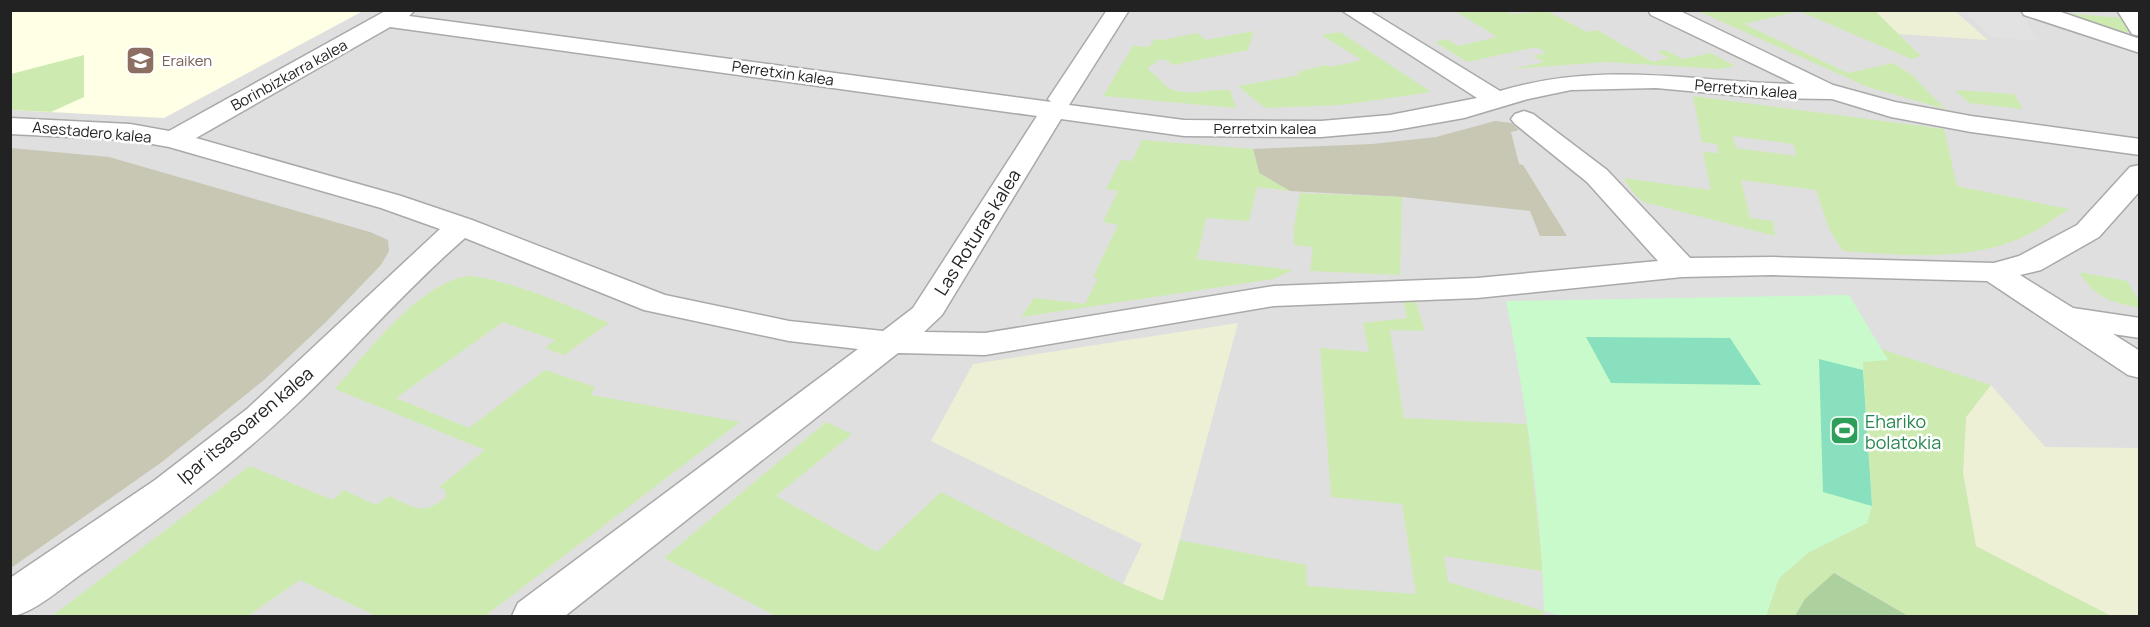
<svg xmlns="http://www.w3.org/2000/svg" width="2150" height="627" viewBox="0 0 2150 627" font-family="Manrope,sans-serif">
  <rect width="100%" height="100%" fill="#f2efe9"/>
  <!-- residential -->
  <rect fill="#e0dfdf" x="11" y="11" width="2128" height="605"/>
  <!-- education -->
  <polygon fill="#ffffe5" points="10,11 363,11 164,118 11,110"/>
  <!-- construction -->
  <g fill="#c7c7b4">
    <polygon points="1495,121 1511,123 1519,130 1511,132 1519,164 1523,165 1567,236 1540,236 1530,211 1402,197 1290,191 1259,173 1253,149 1372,144 1436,137"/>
    <polygon points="11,148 109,157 370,232 388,240 389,251 381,265 326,322 264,380 162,462 11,568"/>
  </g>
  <!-- farmland -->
  <g fill="#eef0d5">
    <polygon points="1875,11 1955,11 1988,40 1898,34"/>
    <polygon points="1238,323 1163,601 1123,584 1142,544 931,441 973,364"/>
    <polygon points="1991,385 2045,447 2139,448 2139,616 2111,616 1976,547 1963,473 1966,417"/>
  </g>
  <!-- grass -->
  <g fill="#cdebb0" fill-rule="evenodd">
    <polygon points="1455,11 1505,11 1511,14 1547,11 1587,32 1597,30 1653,62 1669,58 1657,52 1665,50 1683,59 1711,53 1735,66 1721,69 1606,62 1512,69 1544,62 1533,56 1546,53 1537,47 1467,62 1435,42 1447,39 1458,46 1497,37"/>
    <polygon points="1698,11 1875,11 1921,56 1911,59 1799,11 1744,24 1848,73 1893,63 1912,75 1945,109 1868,87"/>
    <polygon points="2041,11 2123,18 2130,33 2102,31"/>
    <path d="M1254 31 1248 50 1172 65 1169 61 1158 59 1156 63 1148 67 1149 71C1159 75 1161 85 1171 89 1193 97 1209 88 1230 90L1236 108 1103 96 1133 46 1149 47 1155 39 1163 40 1197 33 1206 40Z"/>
    <polygon points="1340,32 1431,92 1342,105 1265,108 1238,86 1300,75 1297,72 1326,65 1330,67 1362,60 1321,35"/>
    <polygon points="84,55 84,97 51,112 11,110 11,74"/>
    <polygon points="1955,90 2014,94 2023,109 1969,103"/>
    <path d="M1693 96 1944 129 1957 186 2069 209C2053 219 2038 231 2021 238 1968 262 1900 255 1843 251L1829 229 1816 190 1741 180 1750 218 1773 221 1775 236 1644 202 1636 196 1623 178 1711 190 1703 152 1719 153 1717 144 1702 142ZM1733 136 1793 144 1797 156 1736 148Z"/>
    <polygon points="1142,140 1253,149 1259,173 1290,191 1257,187 1249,221 1206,218 1197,259 1293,270 1274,279 1021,317 1034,298 1085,304 1098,278 1093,277 1118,225 1103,222 1118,191 1106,189 1121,160 1132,161"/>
    <polygon points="1300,193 1402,197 1400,275 1310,271 1313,247 1294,245 1294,227"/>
    <path d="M2079 272 2127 281 2139 301V308C2109 301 2097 299 2079 272Z"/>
    <path d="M471 276C520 283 564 304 609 323L564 355 545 348 555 340 503 322 396 398 469 428 545 370 595 387 591 395 740 422 485 616H376L300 580 248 616H52L250 466 333 500 344 490 376 505 389 496C414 507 422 517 446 497L445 490 439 487 485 450 335 389C367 353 422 279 471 276Z"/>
    <polygon points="1404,302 1416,302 1425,331 1390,330 1404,418 1527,424 1543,571 1444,556 1448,582 1544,611 1543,616 776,616 664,558 826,422 852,434 776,496 877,552 941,492 1123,584 1163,601 1180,540 1306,565 1307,586 1416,594 1402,504 1331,497 1320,348 1369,352 1363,323 1407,318"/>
    <polygon points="1881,349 1991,385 1966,417 1963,473 1976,546 2111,616 1908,616 1835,573 1805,599 1795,616 1766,616 1779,578 1808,553 1867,523 1872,506 1863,370 1863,361 1888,359"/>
  </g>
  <!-- forest -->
  <polygon fill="#add19e" points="1834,573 1908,616 1795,616 1805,599"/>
  <!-- park -->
  <path fill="#c8facc" d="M1849 295 1888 360 1863 362 1872 506 1867 523 1808 553 1779 578 1766 616H1561L1544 611C1541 508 1526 402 1506 301Z"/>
  <!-- pitch -->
  <g fill="#88e0be">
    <polygon points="1586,337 1730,338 1761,385 1611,383"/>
    <polygon points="1819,359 1863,370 1872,506 1823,492"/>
  </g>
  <!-- parking -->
  <polygon fill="#e2e2e2" points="1963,11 2021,11 2038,19 2026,21 2038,41 1993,37"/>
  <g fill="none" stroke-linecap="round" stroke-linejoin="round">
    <defs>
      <g id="minor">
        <path d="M387 10H415L409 16 1051 102 1048 99 1107 10H1129L1069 105 1184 120 1321 121 1390 115 1477 98 1341 10H1368L1500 91C1604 60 1691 82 1795 84L1651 15 1648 10H1678L1833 85 1895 102 1971 116 2140 139V155L1971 132 1891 117 1832 99 1765 98 1656 88 1571 90 1528 99 1464 118 1390 131 1321 137 1184 136 1061 119 942 315 924 332 985 333 1274 286 1477 278 1658 261 1587 182 1515 124 1511 119 1515 114 1524 111 1533 114 1607 170 1690 258 1772 257 1994 263 2019 256 2077 225 2130 167 2140 165V191L2099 237 2041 270 2020 275 2073 308 2140 318V338L2113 334 2140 351V378L2128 375 1987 281 1772 275 1682 277 1477 298 1274 306 985 355 898 353 565 616H512L518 603 858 349 789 341 644 310 465 238C405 290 354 350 297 404 230 468 155 522 80 575 63 587 30 616 10 616V578L155 480 247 409 440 229 381 208 169 147 130 140 10 134V118L130 124 169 131ZM390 27 1037 116 913 308 883 331 789 321 665 295 472 220 401 196 196 138Z"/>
        <polygon points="2021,10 2055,10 2140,39 2140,53 2024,15"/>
        <polygon points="2117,10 2139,10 2140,36 2132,34"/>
      </g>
    </defs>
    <!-- minor casing -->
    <use href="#minor" stroke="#a9a9a9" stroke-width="3"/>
    <!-- minor -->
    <use href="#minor" fill="#fff" fill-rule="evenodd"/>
  </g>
  <!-- icons -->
  <defs>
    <symbol id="university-square" viewBox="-11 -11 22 22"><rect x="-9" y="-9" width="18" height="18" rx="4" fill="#8d6e63" stroke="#fff"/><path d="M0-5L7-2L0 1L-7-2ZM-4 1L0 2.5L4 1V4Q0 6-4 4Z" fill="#fff"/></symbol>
    <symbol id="stadium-square" viewBox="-11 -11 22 22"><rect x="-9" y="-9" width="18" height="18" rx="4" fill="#2e9e5b" stroke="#fff"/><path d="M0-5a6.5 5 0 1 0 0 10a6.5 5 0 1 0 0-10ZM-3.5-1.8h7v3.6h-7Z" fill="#fff"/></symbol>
  </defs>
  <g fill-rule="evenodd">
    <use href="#university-square" x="124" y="44" width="33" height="33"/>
    <use href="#stadium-square" x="1828" y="414" width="33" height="33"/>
  </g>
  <g text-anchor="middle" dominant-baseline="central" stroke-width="5" stroke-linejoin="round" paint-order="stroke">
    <!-- far-education labels -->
    <g font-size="15" fill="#785e54" stroke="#fff" text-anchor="start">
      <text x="162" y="60">Eraiken</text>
    </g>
    <!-- far-street labels -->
    <g font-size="15" fill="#222" stroke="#fff">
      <text transform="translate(783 73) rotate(8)">Perretxin kalea</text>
      <text transform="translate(289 75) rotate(-29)">Borinbizkarra kalea</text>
      <text transform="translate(1746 89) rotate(5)">Perretxin kalea</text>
      <text x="1265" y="128">Perretxin kalea</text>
      <text transform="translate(92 132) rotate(5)">Asestadero kalea</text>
    </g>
    <!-- street labels -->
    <g font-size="18" fill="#222" stroke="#fff">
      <text transform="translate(977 232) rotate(-58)">Las Roturas kalea</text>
      <text transform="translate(245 425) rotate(-40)">Ipar itsasoaren kalea</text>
    </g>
    <!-- leisure labels -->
    <g font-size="18" fill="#27864d" stroke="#fff" text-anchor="start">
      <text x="1865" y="421">Ehariko<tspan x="1865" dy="21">bolatokia</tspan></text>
    </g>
  </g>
  <!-- border -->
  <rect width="2150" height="627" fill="none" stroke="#222222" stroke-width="24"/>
</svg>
